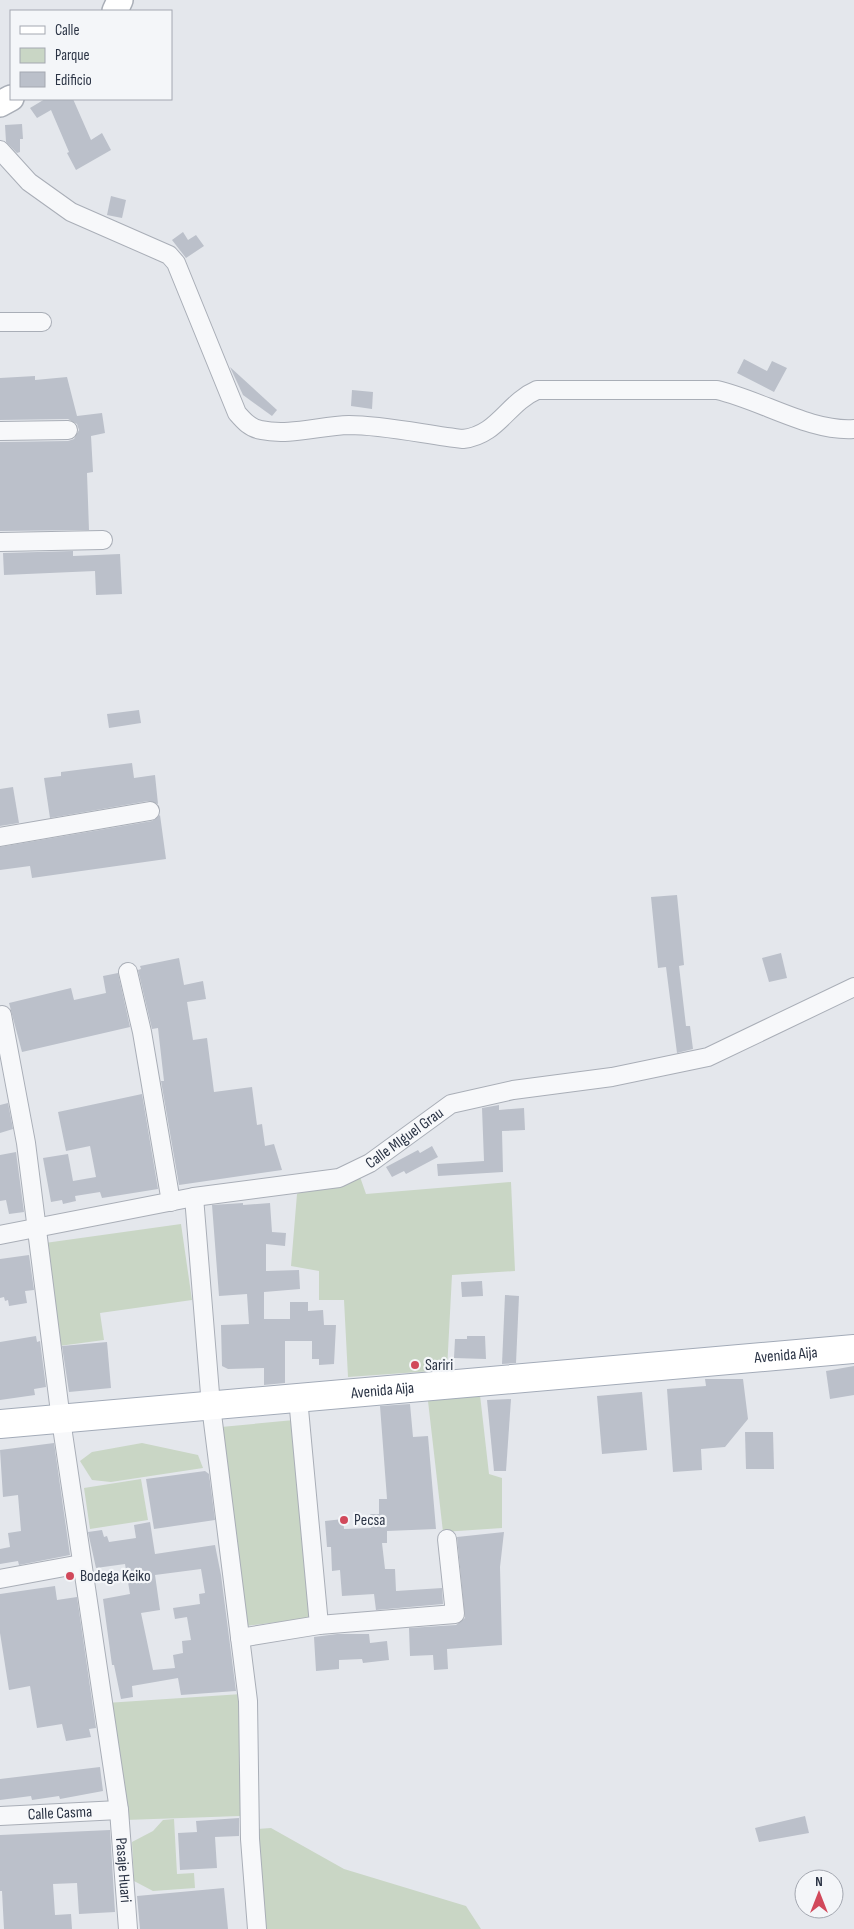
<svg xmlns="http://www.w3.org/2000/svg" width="854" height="1929" viewBox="0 0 854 1929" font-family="'Sofia Sans Condensed',sans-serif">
  <rect width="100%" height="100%" fill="#e4e7ec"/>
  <!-- green -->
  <g fill="#c9d6c5">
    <polygon points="359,1174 366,1194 511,1182 515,1271 452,1275 447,1370 348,1377 344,1300 319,1300 319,1271 291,1266 297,1194 315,1185"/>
    <polygon points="181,1224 192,1300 100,1313 104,1340 59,1346 45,1243"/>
    <polygon points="480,1395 489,1474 502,1478 502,1528 443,1532 428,1401"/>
    <polygon points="294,1420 311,1618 245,1626 221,1427"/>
    <polygon points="142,1443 198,1455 203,1468 111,1482 92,1480 80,1461 92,1452"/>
    <polygon points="141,1479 148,1520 90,1529 84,1488"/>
    <polygon points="242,1694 240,1816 125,1820 106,1703"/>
    <polygon points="174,1819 177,1874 194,1873 195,1888 153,1891 134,1881 132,1842 153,1831 163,1820"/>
    <polygon points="271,1828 344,1869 466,1906 481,1929 263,1929 257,1829"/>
  </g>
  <!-- building -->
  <g fill="#bbc0ca" fill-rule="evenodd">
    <polygon points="45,99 73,99 91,140 102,133 111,150 76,170 67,153 69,152 51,110 37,118 30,108"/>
    <polygon points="22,124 23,139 20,139 20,152 17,153 6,142 5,125"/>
    <polygon points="111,196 126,200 122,218 107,215"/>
    <polygon points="183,232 188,240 196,235 204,246 186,258 172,240"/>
    <polygon points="744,359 767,371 772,361 787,368 774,392 737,373"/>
    <polygon points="230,367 277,410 272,416 243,395"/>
    <polygon points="35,376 35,380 67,377 77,416 102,413 105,433 91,436 93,472 87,473 89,530 0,531 0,442 68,441 74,439 79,430 77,424 68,419 0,420 0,378"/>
    <polygon points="352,390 373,392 372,409 351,406"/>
    <polygon points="73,551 73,556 120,554 122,594 96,595 95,571 4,575 3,553"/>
    <polygon points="139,710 141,723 109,728 107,714"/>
    <polygon points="132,763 134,778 155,775 158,804 148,801 50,818 44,778 61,776 61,772"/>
    <polygon points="13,787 19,823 0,826 0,789"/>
    <polygon points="160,815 166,859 32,878 30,866 0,870 0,847 152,821"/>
    <polygon points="677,895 684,965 679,966 686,1026 690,1026 693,1049 677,1053 666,967 658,968 651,897"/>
    <polygon points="781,953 787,978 769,982 762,958"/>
    <polygon points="179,958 184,985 203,981 206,999 187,1002 193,1040 207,1038 214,1092 252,1087 257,1125 262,1124 265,1146 274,1144 282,1170 179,1185 161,1081 164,1081 158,1028 152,1029 138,970 141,969 140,966"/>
    <polygon points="118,973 130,1027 22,1052 9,1003 71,988 74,1000 106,993 103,976"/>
    <polygon points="142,1094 158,1189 102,1198 100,1192 75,1196 76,1201 63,1204 62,1200 51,1202 43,1158 68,1154 73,1181 96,1177 90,1146 66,1151 58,1112"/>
    <polygon points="8,1103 13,1129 0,1133 0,1105"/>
    <polygon points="499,1105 499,1110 524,1108 525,1130 502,1131 503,1172 438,1176 437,1164 484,1161 482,1108"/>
    <polygon points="432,1146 438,1157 406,1174 404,1171 392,1177 386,1167 418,1150 420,1153"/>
    <polygon points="16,1152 24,1212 9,1214 6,1200 0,1201 0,1155"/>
    <polygon points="243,1203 243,1205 270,1203 272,1232 286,1233 285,1246 266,1244 266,1271 299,1270 300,1289 264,1292 264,1319 290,1319 290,1302 308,1302 308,1311 323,1310 324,1325 336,1325 334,1364 319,1365 319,1359 312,1359 312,1341 285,1341 285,1383 264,1385 264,1368 228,1369 222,1366 221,1325 249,1324 247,1294 219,1296 212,1205"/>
    <polygon points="29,1255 34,1290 25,1291 27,1303 9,1306 8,1300 5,1301 4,1297 0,1298 0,1259"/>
    <polygon points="482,1281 483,1296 462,1297 461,1282"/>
    <polygon points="505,1295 519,1296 516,1363 502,1364"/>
    <polygon points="36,1336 37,1342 40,1341 46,1387 34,1389 35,1395 0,1400 0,1342"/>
    <polygon points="467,1336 485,1336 486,1359 454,1358 455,1339 467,1339"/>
    <polygon points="107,1342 111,1388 69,1392 62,1346"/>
    <polygon points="854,1366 854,1395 830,1399 826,1371"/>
    <polygon points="705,1379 743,1379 748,1419 725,1447 701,1449 702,1470 673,1472 667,1389 706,1386"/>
    <polygon points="642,1392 647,1450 602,1454 597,1396"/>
    <polygon points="511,1399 506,1471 494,1471 487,1400"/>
    <polygon points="410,1404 413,1437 428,1436 436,1529 387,1531 387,1543 382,1543 385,1569 395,1569 396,1591 442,1588 443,1604 376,1610 374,1594 342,1596 340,1570 332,1571 331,1547 327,1547 325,1521 343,1519 344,1529 371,1528 370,1514 379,1514 379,1499 387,1499 380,1406"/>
    <polygon points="745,1432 773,1432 774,1469 746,1469"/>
    <polygon points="54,1443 70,1555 19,1565 18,1561 0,1564 0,1549 10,1547 8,1533 21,1531 18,1495 3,1497 0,1450"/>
    <polygon points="205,1471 209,1474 215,1520 154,1529 146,1479"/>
    <path d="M150 1522 155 1554 215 1545 221 1575 236 1691 181 1695 178 1678 132 1686 133 1697 121 1699 114 1665H112L103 1599 130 1594 125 1564 96 1568 88 1532 102 1530 104 1537 107 1536 109 1542 136 1538 134 1525ZM201 1569 205 1593 199 1594 200 1604 173 1608 175 1619 187 1617 191 1640 182 1641 183 1653 173 1655 175 1668 153 1670 141 1613 160 1610 155 1575Z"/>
    <polygon points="504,1532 500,1567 502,1645 447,1649 448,1669 434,1670 433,1655 410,1656 409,1628 456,1625 465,1618 457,1537"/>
    <polygon points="55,1586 57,1600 77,1597 96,1728 89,1729 91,1737 66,1741 62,1724 37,1728 30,1686 9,1690 0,1633 0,1594"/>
    <polygon points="337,1634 369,1634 370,1643 387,1641 389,1660 363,1663 362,1659 339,1660 339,1669 316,1671 314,1637"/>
    <polygon points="100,1767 103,1791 60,1799 59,1796 32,1800 31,1796 0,1800 0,1779"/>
    <polygon points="805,1816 809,1833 759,1842 755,1828"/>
    <polygon points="239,1818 239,1836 215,1837 217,1868 180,1870 178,1833 197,1832 196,1821"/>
    <polygon points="110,1830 115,1912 79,1914 77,1883 53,1884 55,1915 71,1914 72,1929 4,1929 2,1891 0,1891 0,1835"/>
    <polygon points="224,1888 228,1929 140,1929 137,1896"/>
  </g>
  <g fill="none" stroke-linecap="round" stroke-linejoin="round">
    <defs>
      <g id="street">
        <path d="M0 150 29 182 71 212 169 255 176 263 237 413C244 421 250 428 261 430 289 436 320 426 349 425 384 425 427 435 463 439 498 435 507 403 537 390H717C761 400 810 432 854 429"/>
        <polyline points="0,322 42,322"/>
        <polyline points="0,431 68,430"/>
        <polyline points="0,542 103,540"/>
        <polyline points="0,837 150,811"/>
        <polyline points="128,972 142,1032 171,1202"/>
        <path id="s1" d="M2 1015 26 1143 61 1420 119 1810 128 1929"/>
        <polyline points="194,1197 211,1406 248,1701 250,1839 257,1929"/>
        <path id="s2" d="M0 1235 194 1197 339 1178 370 1163 451 1104 513 1090 612 1077 708 1057 854 987"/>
        <polyline points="0,1579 81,1564"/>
        <polyline points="319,1625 455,1614 447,1539"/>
        <polyline points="240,1638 319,1625 298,1398"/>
        <path id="s3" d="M0 1816 119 1810"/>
      </g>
      <g id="secondary">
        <polyline points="115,11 120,0"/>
        <polyline points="0,104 11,98"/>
      </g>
      <g id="primary">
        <path id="s4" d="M0 1424 854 1349"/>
      </g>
    </defs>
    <!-- street casing -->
    <use href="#street" stroke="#a9aeb7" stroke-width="20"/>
    <!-- secondary casing -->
    <use href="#secondary" stroke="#a9aeb7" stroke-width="28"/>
    <!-- primary casing -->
    <use href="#primary" stroke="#a3abb8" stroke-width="30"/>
    <!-- street -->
    <use href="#street" stroke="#f7f8fa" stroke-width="18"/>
    <!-- secondary -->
    <use href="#secondary" stroke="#fff" stroke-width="25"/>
    <!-- primary -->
    <use href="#primary" stroke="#fff" stroke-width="28"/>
  </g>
  <!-- markers -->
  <g fill="#d1495b" stroke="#f4f6f9" stroke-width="2">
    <circle cx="415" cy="1365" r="5"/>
    <circle cx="344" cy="1520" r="5"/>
    <circle cx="70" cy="1576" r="5"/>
  </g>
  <g text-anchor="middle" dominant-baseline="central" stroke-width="4.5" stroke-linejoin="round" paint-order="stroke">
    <!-- street labels -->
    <g font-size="16" fill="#2b3445" stroke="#f4f6f9">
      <text stroke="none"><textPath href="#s2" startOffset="421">Calle MIguel Grau</textPath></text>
      <text stroke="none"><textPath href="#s4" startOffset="789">Avenida Aija</textPath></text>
      <text stroke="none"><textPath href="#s4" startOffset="384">Avenida Aija</textPath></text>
      <text stroke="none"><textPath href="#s3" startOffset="60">Calle Casma</textPath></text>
      <text stroke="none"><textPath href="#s1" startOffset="864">Pasaje Huari</textPath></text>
    </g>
    <!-- poi labels -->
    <g font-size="16" fill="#2b3445" stroke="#f4f6f9" text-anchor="start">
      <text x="425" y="1365">Sariri</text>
      <text x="354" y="1520">Pecsa</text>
      <text x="80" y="1576">Bodega Keiko</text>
    </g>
  </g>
  <!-- legend -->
  <rect x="10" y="10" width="162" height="90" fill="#f4f6f9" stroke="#a4a8b1"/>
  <rect x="20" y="26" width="25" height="8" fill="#ffffff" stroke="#a4a8b1"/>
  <text x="55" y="35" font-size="15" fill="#2b3445">Calle</text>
  <rect x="20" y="48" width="25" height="15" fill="#c9d6c5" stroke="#a4a8b1"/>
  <text x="55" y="60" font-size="15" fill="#2b3445">Parque</text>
  <rect x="20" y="72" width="25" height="15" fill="#bbc0ca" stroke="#a4a8b1"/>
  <text x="55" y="85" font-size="15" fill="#2b3445">Edificio</text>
  <!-- north arrow -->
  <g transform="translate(819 1894)"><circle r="24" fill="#f4f6f9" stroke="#a4a8b1"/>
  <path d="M0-4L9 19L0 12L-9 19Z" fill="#d1495b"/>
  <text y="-8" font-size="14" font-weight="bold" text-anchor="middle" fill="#2b3445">N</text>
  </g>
</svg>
